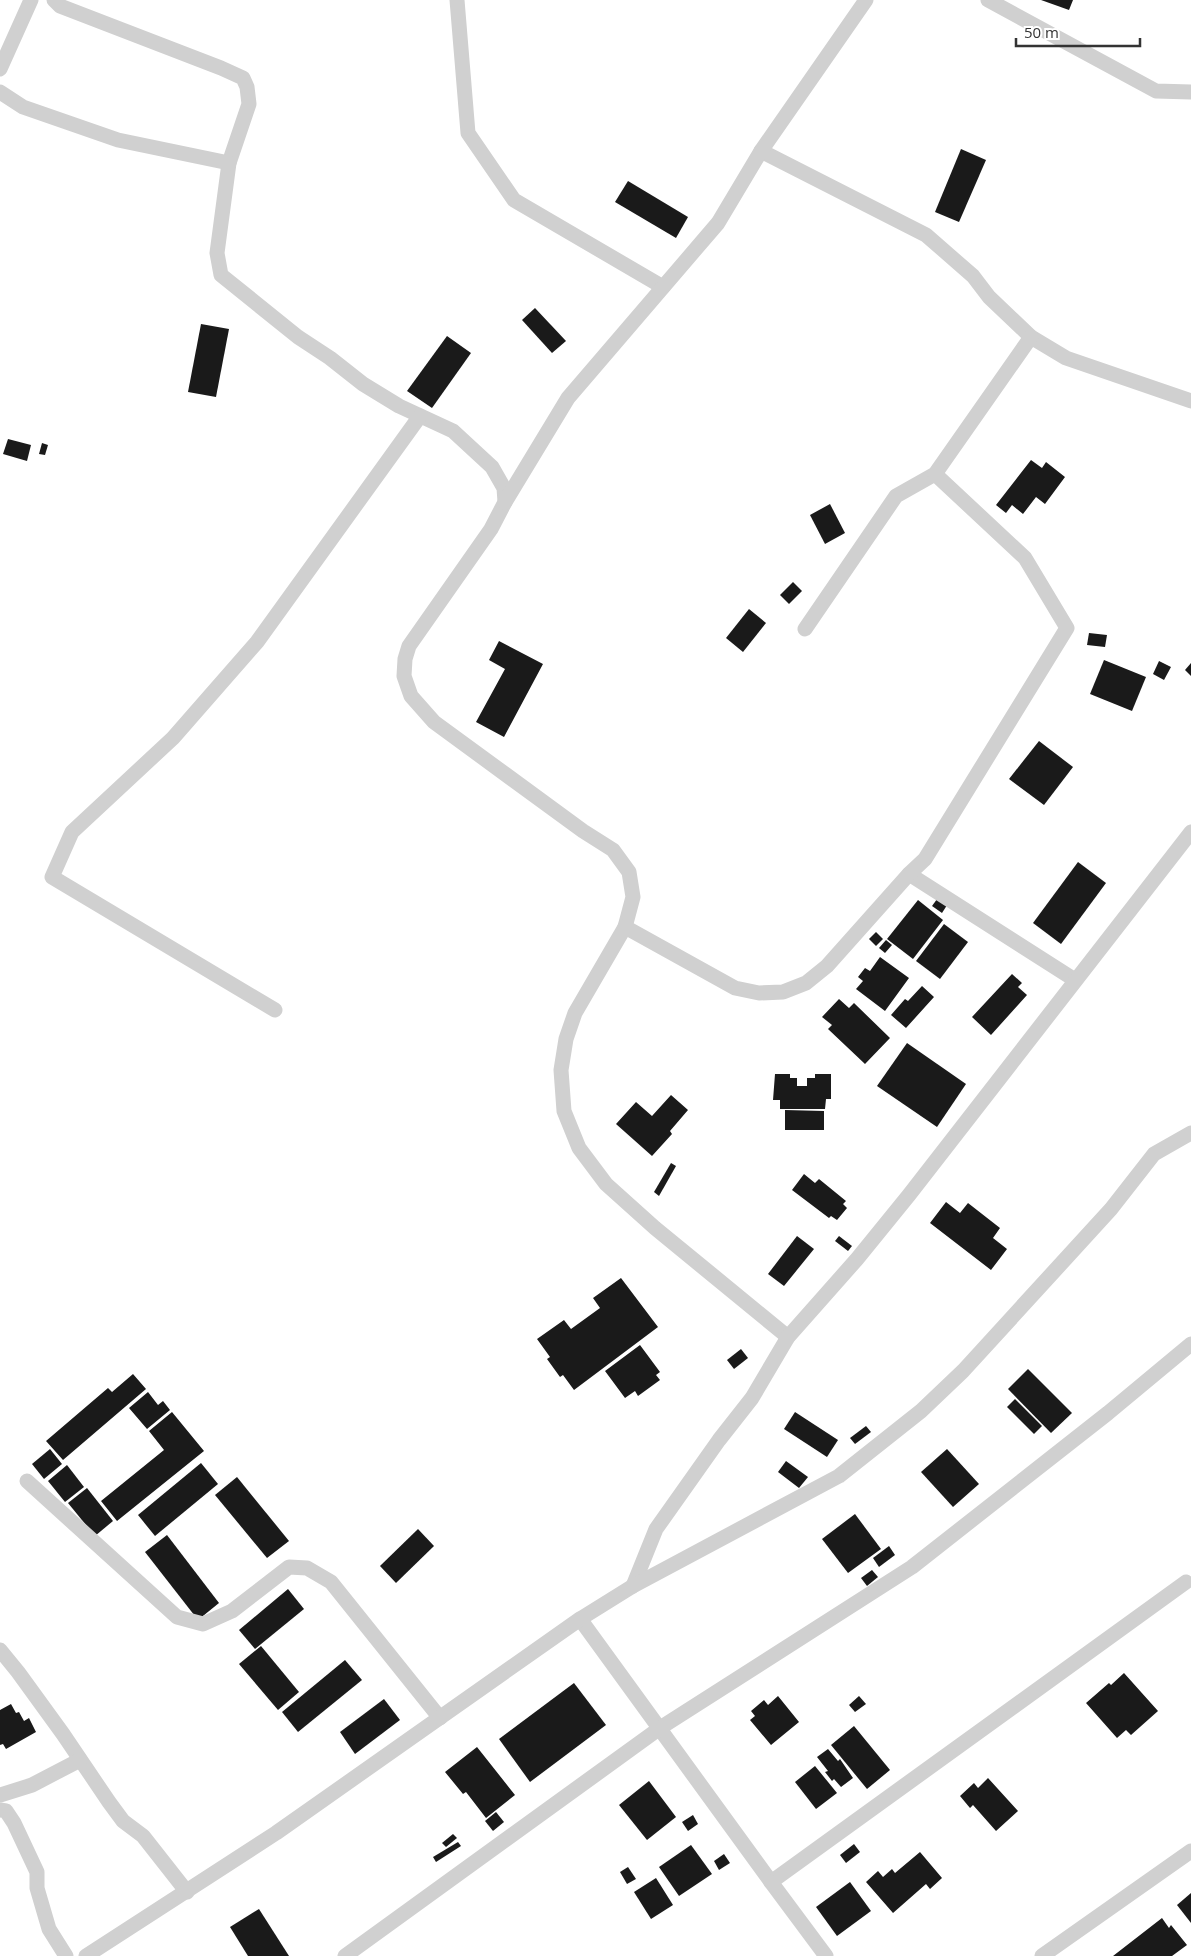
<svg xmlns="http://www.w3.org/2000/svg" width="1191" height="1956" viewBox="0 0 1191 1956" font-family="'Open Sans',sans-serif">
  <rect width="100%" height="100%" fill="#fff"/>
  <!-- building -->
  <g fill="#1a1a1a">
    <polygon points="1041,0 1073,0 1069,10"/>
    <polygon points="961,149 986,160 959,222 935,212"/>
    <polygon points="628,181 688,217 676,238 615,202"/>
    <polygon points="535,308 566,341 552,353 522,320"/>
    <polygon points="201,324 229,329 216,397 188,392"/>
    <polygon points="447,336 471,353 432,408 407,391"/>
    <polygon points="8,439 31,445 27,461 3,454"/>
    <polygon points="42,443 48,445 45,455 39,454"/>
    <polygon points="1031,460 1042,468 1046,462 1065,477 1045,504 1036,497 1023,514 1012,505 1006,513 996,505"/>
    <polygon points="830,504 845,533 825,544 810,515"/>
    <polygon points="793,582 802,591 789,604 780,595"/>
    <polygon points="749,609 766,623 743,652 726,638"/>
    <polygon points="1089,633 1107,635 1105,647 1087,645"/>
    <polygon points="499,641 543,664 504,737 476,722 505,669 489,660"/>
    <polygon points="1104,660 1146,677 1132,711 1090,694"/>
    <polygon points="1159,661 1171,667 1164,680 1153,674"/>
    <polygon points="1191,663 1191,676 1185,670"/>
    <polygon points="1039,741 1073,767 1044,805 1009,779"/>
    <polygon points="1078,862 1106,883 1061,944 1033,923"/>
    <polygon points="940,895 949,902 942,913 932,906"/>
    <polygon points="918,900 943,920 913,959 887,939"/>
    <polygon points="944,924 968,942 940,979 916,961"/>
    <polygon points="876,932 883,939 876,946 869,939"/>
    <polygon points="886,940 892,945 885,953 879,948"/>
    <polygon points="880,957 909,978 885,1011 856,989 863,981 858,977 865,968 870,971"/>
    <polygon points="1012,974 1022,983 1018,987 1027,995 991,1035 972,1017"/>
    <polygon points="922,986 934,997 906,1028 891,1015 905,999 908,1001"/>
    <polygon points="839,999 849,1008 854,1003 890,1038 865,1064 828,1029 832,1025 822,1017"/>
    <polygon points="907,1043 966,1084 937,1127 877,1086"/>
    <polygon points="775,1074 790,1074 790,1078 797,1078 797,1086 807,1086 807,1078 815,1078 815,1074 831,1074 831,1099 826,1099 825,1109 780,1109 780,1100 773,1100"/>
    <polygon points="671,1095 688,1110 670,1131 672,1134 652,1156 616,1124 636,1102 652,1116"/>
    <polygon points="785,1110 824,1111 824,1130 785,1130"/>
    <polygon points="671,1163 676,1166 659,1196 654,1192"/>
    <polygon points="804,1174 815,1183 819,1179 846,1201 843,1204 847,1208 837,1220 831,1216 829,1218 792,1190"/>
    <polygon points="946,1202 960,1213 968,1203 1000,1228 993,1238 1007,1249 991,1270 930,1223"/>
    <polygon points="797,1236 814,1249 784,1286 768,1274"/>
    <polygon points="839,1236 852,1246 848,1251 835,1241"/>
    <polygon points="621,1278 658,1327 574,1390 563,1375 560,1377 547,1359 550,1357 537,1339 564,1320 571,1329 600,1308 593,1298"/>
    <polygon points="640,1345 660,1372 656,1375 660,1380 638,1396 635,1391 625,1398 605,1371"/>
    <polygon points="741,1349 748,1358 734,1369 727,1360"/>
    <polygon points="1028,1369 1072,1413 1051,1433 1008,1389"/>
    <polygon points="133,1374 146,1389 63,1460 46,1441 108,1388 112,1392"/>
    <polygon points="148,1392 158,1405 163,1401 170,1410 147,1429 129,1408"/>
    <polygon points="1015,1399 1042,1426 1034,1434 1007,1407"/>
    <polygon points="172,1412 204,1451 117,1521 101,1501 164,1450 149,1431"/>
    <polygon points="795,1412 838,1440 827,1457 784,1429"/>
    <polygon points="866,1426 871,1432 855,1444 850,1438"/>
    <polygon points="50,1449 62,1464 44,1479 32,1464"/>
    <polygon points="947,1449 979,1484 953,1507 921,1472"/>
    <polygon points="786,1461 808,1477 799,1488 778,1472"/>
    <polygon points="201,1463 218,1484 155,1536 138,1515"/>
    <polygon points="67,1465 84,1487 65,1502 48,1481"/>
    <polygon points="237,1477 289,1541 267,1558 215,1495"/>
    <polygon points="87,1488 113,1521 95,1536 68,1503"/>
    <polygon points="855,1514 881,1549 848,1573 822,1539"/>
    <polygon points="418,1529 434,1546 396,1583 380,1566"/>
    <polygon points="167,1535 219,1603 198,1620 145,1552"/>
    <polygon points="889,1546 895,1555 879,1567 873,1558"/>
    <polygon points="872,1570 878,1577 867,1586 861,1578"/>
    <polygon points="288,1589 304,1609 255,1649 239,1630"/>
    <polygon points="261,1646 299,1692 278,1710 239,1664"/>
    <polygon points="345,1660 362,1680 298,1732 282,1712"/>
    <polygon points="1124,1673 1158,1711 1131,1735 1126,1730 1117,1738 1086,1703 1109,1683 1111,1685"/>
    <polygon points="574,1683 606,1725 530,1782 499,1739"/>
    <polygon points="778,1696 799,1722 771,1745 750,1720 755,1716 751,1711 764,1700 768,1705"/>
    <polygon points="859,1696 866,1704 855,1712 849,1705"/>
    <polygon points="384,1699 400,1720 355,1754 340,1732"/>
    <polygon points="11,1704 16,1713 19,1712 24,1721 29,1718 36,1732 6,1749 3,1744 0,1745 0,1710"/>
    <polygon points="854,1726 890,1770 867,1789 831,1745"/>
    <polygon points="477,1747 515,1795 486,1818 466,1792 463,1794 445,1772"/>
    <polygon points="828,1749 838,1761 840,1759 853,1778 841,1787 834,1779 832,1781 825,1772 828,1771 817,1757"/>
    <polygon points="815,1766 837,1793 816,1809 795,1782"/>
    <polygon points="988,1778 1018,1811 996,1831 973,1805 970,1808 960,1796 974,1783 978,1788"/>
    <polygon points="649,1781 676,1817 647,1840 619,1805"/>
    <polygon points="496,1812 504,1822 493,1831 485,1821"/>
    <polygon points="693,1815 698,1824 688,1831 682,1822"/>
    <polygon points="453,1834 457,1838 446,1847 442,1843"/>
    <polygon points="458,1842 461,1846 436,1862 433,1857"/>
    <polygon points="854,1844 860,1852 846,1863 840,1855"/>
    <polygon points="691,1845 712,1874 679,1896 659,1867"/>
    <polygon points="920,1852 942,1878 930,1889 926,1884 893,1913 866,1882 878,1871 883,1877 892,1869 895,1873"/>
    <polygon points="724,1854 730,1863 719,1870 714,1861"/>
    <polygon points="628,1867 636,1879 627,1884 620,1872"/>
    <polygon points="656,1878 673,1905 651,1919 634,1892"/>
    <polygon points="850,1882 871,1911 837,1936 816,1907"/>
    <polygon points="1191,1893 1191,1923 1177,1905"/>
    <polygon points="259,1909 289,1956 248,1956 230,1927"/>
    <polygon points="1162,1918 1169,1928 1171,1925 1187,1945 1172,1956 1113,1956"/>
  </g>
  <g fill="none" stroke-linecap="round" stroke-linejoin="round">
    <!-- minor -->
    <g stroke="#d0d0d0" stroke-width="15">
      <polyline points="54,0 60,6 221,68 243,78 247,87 249,104 229,163 217,253 221,275 298,337 330,358 363,384 399,406 453,431 492,467 504,488 505,502 491,529 409,646 405,659 404,676 411,696 434,722 583,831 613,850 629,872 633,897 625,927 575,1013 566,1039 561,1070 564,1111 579,1148 606,1184 655,1228 788,1337"/>
      <polyline points="457,0 468,133 514,200 663,287"/>
      <polyline points="988,0 1156,91 1191,92"/>
      <polyline points="0,69 31,0"/>
      <polyline points="0,92 23,107 118,140 229,163"/>
      <polyline points="761,151 926,235 973,276 989,297 1031,337 1066,358 1191,401"/>
      <polyline points="505,502 568,398 718,223 761,151 866,0"/>
      <polyline points="805,629 896,496 935,474 1031,337"/>
      <polyline points="909,874 1075,980"/>
      <polyline points="625,927 735,988 759,993 783,992 806,983 827,966 909,874 925,859 1067,628 1025,558 935,474"/>
      <polyline points="275,1010 52,877 72,832 173,738 257,642 420,416"/>
      <polyline points="27,1481 177,1617 203,1624 232,1611 289,1567 307,1568 331,1582 440,1718"/>
      <polyline points="633,1586 656,1529 719,1440 752,1398 788,1337 857,1259 909,1195 1191,832"/>
      <polyline points="580,1619 771,1882 1186,1582"/>
      <polyline points="0,1650 18,1672 63,1734 109,1802 123,1821 143,1836 187,1892"/>
      <polyline points="0,1795 32,1785 80,1760"/>
      <polyline points="0,1810 6,1811 14,1823 37,1872 37,1888 49,1929 66,1956"/>
      <polyline points="771,1882 826,1956"/>
      <polyline points="86,1956 276,1833 580,1619 633,1586 839,1476 921,1411 963,1371 1111,1209 1154,1154 1191,1133"/>
      <polyline points="345,1956 660,1728 912,1567 1108,1413 1191,1344"/>
      <polyline points="1042,1956 1191,1851"/>
    </g>
  </g>
  <!-- scale -->
  <path d="M1016 38v8h124v-8" fill="none" stroke="#333333" stroke-width="2.5"/>
  <text x="1024" y="38" font-size="15" fill="#333333" stroke="#ffffff" stroke-width="4" paint-order="stroke">50 m</text>
</svg>
